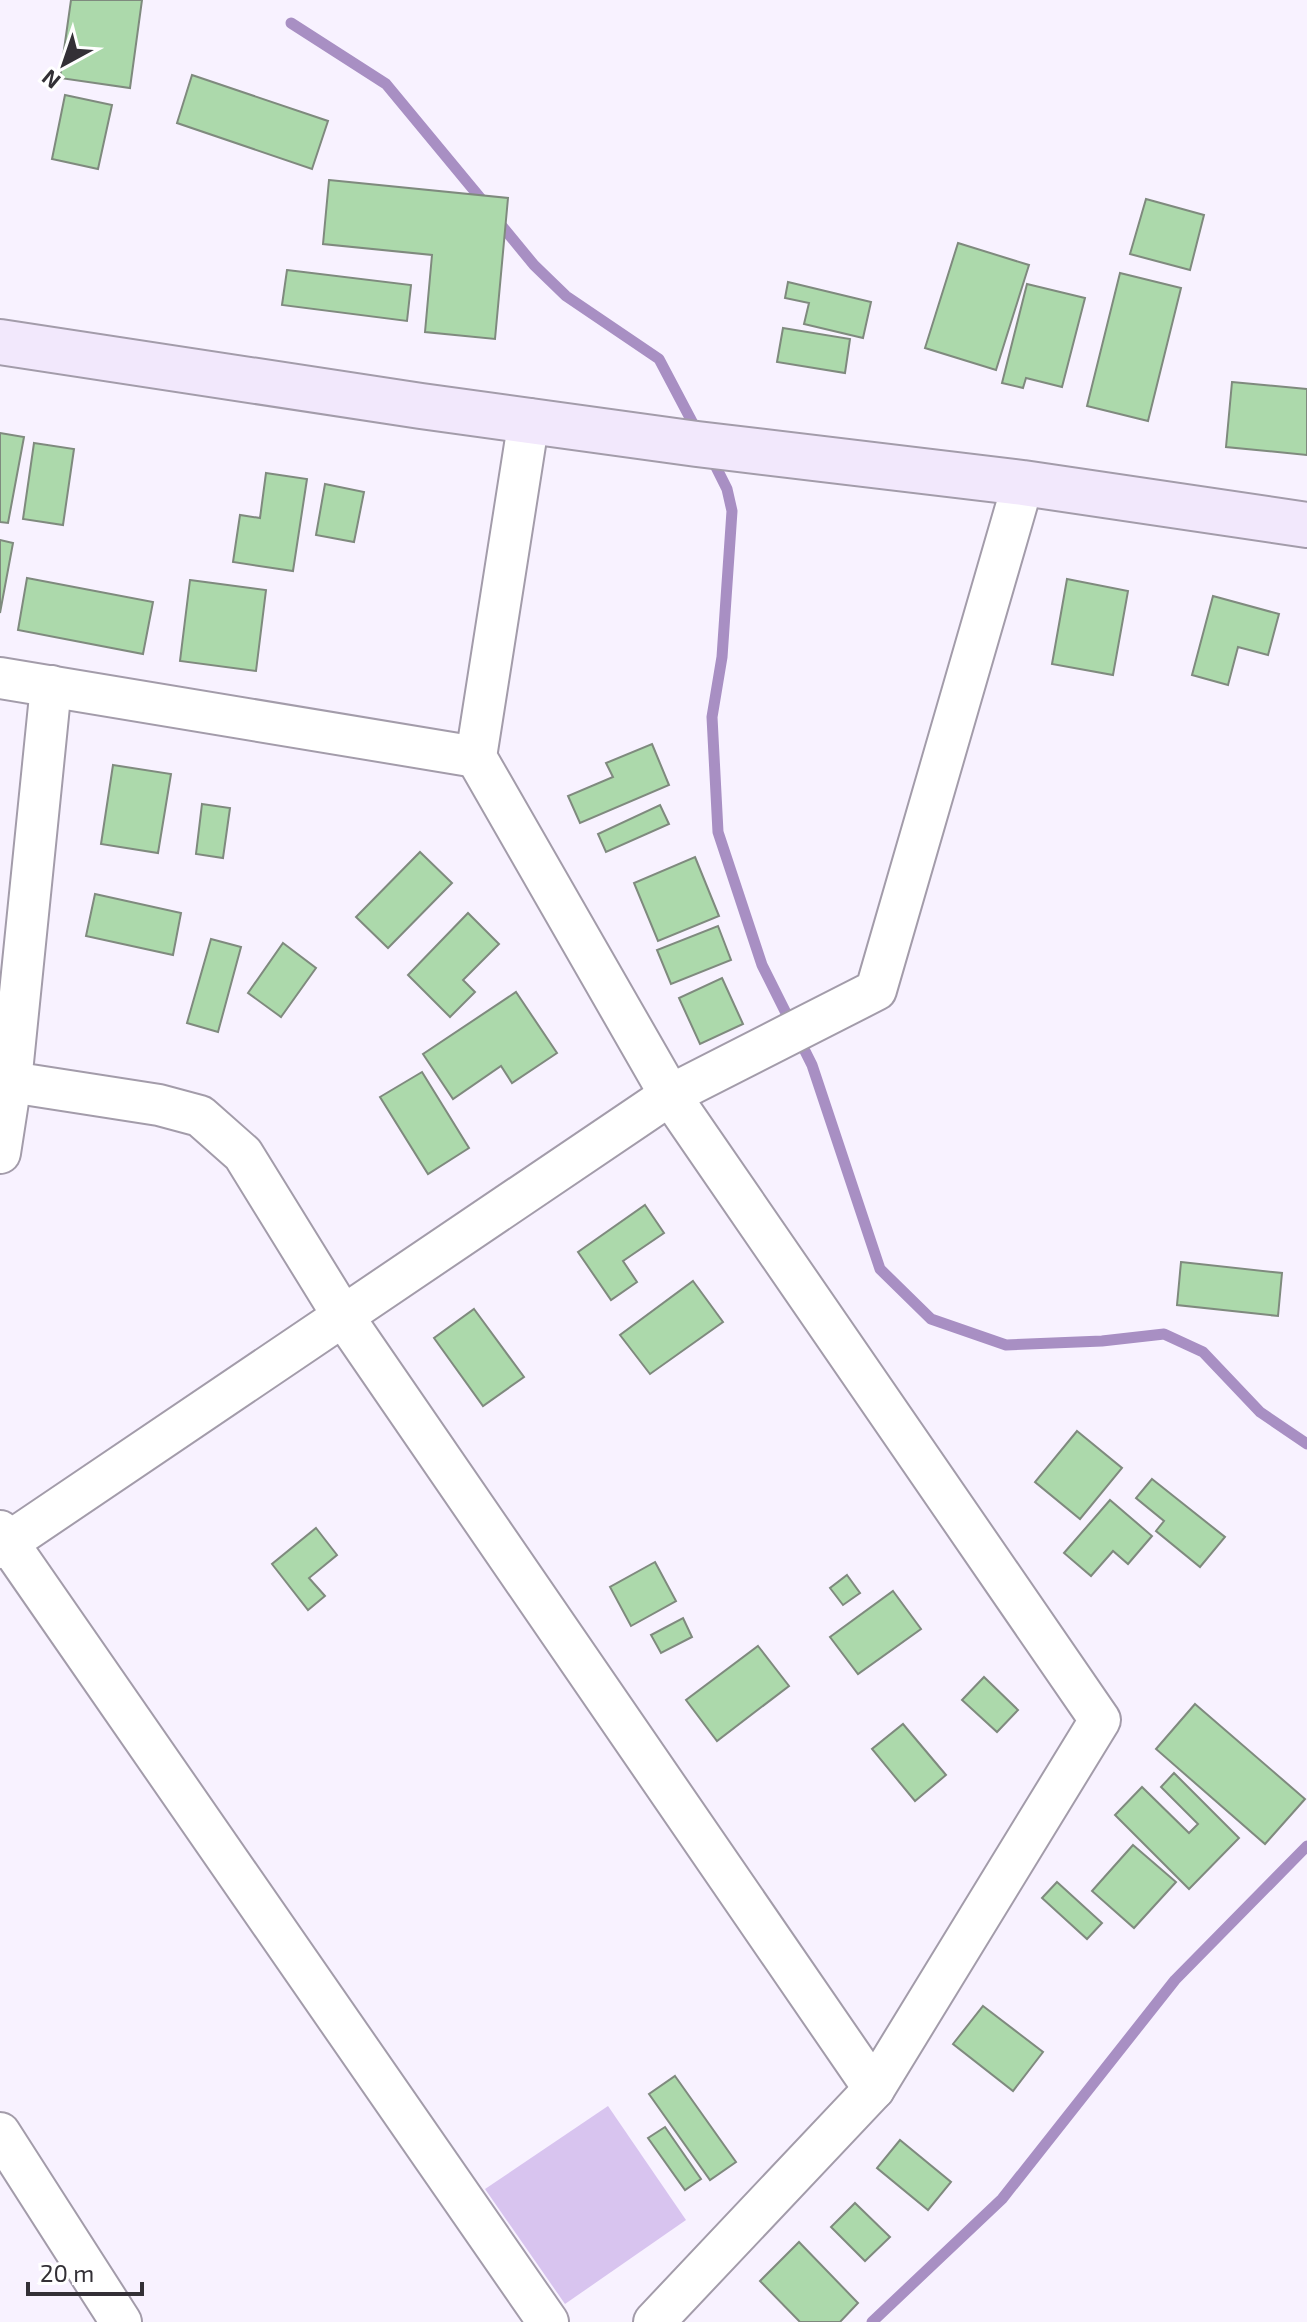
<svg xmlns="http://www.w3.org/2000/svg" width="1307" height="2322" viewBox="0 0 1307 2322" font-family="'Exo 2',sans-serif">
  <rect width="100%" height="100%" fill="#f8f2ff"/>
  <!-- green -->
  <polygon fill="#d8c4ef" points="608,2106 686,2220 565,2304 485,2189"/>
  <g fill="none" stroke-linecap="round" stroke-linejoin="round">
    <!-- stream -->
    <g stroke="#a88fc3" stroke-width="11">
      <polyline points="291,23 386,84 487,206"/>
      <polyline points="497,220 534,265 566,296 659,359 698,433"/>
      <polyline points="710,455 727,489 732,511 722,657 712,717 718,832 762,965 812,1065 880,1269 931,1319 1006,1345 1102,1341 1164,1334 1203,1352 1260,1412 1307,1444"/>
      <polyline points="872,2322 1002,2199 1175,1980 1307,1846"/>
    </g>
  </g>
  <!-- building -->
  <g fill="#acd9ab" stroke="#7f8a7e" stroke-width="2">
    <polygon points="71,0 142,0 130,88 60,78"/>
    <polygon points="192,75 328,121 312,169 177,123"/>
    <polygon points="65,95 112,105 98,169 52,159"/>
    <polygon points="329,180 508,198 495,339 425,332 432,255 323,244"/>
    <polygon points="1146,199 1204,215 1190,270 1130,254"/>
    <polygon points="958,243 1029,265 996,370 925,348"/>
    <polygon points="287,270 411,285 407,321 282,305"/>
    <polygon points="1120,273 1181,288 1148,421 1087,406"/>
    <polygon points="788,282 871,302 863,338 804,324 809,303 785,298"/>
    <polygon points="1027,284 1085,298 1062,387 1026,378 1023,388 1002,383"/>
    <polygon points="783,328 850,339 845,373 777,362"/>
    <polygon points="1232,382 1307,389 1307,455 1226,447"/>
    <polygon points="0,433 24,437 8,523 0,522"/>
    <polygon points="34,443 74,449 63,525 23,519"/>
    <polygon points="266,473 307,479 293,571 233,562 240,515 260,518"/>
    <polygon points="325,484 364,492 354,542 316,535"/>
    <polygon points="0,540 13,543 0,613"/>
    <polygon points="27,578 153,602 143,654 18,630"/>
    <polygon points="1067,579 1128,591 1113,675 1052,664"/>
    <polygon points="190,580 266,590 256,671 180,661"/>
    <polygon points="1213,596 1279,614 1268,655 1238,647 1228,685 1192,675"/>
    <polygon points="652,744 669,785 580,823 568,796 613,777 606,763"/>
    <polygon points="113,765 171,774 158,853 101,844"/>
    <polygon points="202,804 230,808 223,858 196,854"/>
    <polygon points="660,805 669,824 606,852 598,834"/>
    <polygon points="420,852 452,883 388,948 356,917"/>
    <polygon points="695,857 719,916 658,941 634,883"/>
    <polygon points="95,894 181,913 173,955 86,936"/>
    <polygon points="468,913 499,944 463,980 475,992 450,1017 408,975"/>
    <polygon points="718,926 731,960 671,984 657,950"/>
    <polygon points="211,939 241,947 218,1032 187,1023"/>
    <polygon points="283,943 316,968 281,1017 248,993"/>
    <polygon points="722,978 743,1024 700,1044 679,998"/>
    <polygon points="516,992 557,1053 512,1083 501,1066 453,1099 423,1054"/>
    <polygon points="422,1072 469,1148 428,1174 380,1097"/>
    <polygon points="645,1205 664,1233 623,1261 637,1282 611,1300 578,1252"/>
    <polygon points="1181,1262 1282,1273 1278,1316 1177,1305"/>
    <polygon points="693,1281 723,1322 650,1374 620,1335"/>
    <polygon points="474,1309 524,1377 483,1406 434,1338"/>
    <polygon points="1077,1431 1122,1468 1080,1519 1035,1482"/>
    <polygon points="1152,1479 1225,1537 1200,1567 1156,1531 1164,1521 1136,1498"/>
    <polygon points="1110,1500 1152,1536 1128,1564 1113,1551 1091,1576 1064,1553"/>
    <polygon points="316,1528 337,1555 309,1578 325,1596 308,1610 272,1564"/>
    <polygon points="655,1562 676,1601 631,1626 610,1587"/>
    <polygon points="847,1575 860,1593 843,1605 830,1588"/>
    <polygon points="893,1591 921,1629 858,1674 830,1637"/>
    <polygon points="683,1618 692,1637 661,1653 651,1635"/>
    <polygon points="758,1646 789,1686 717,1741 686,1700"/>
    <polygon points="984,1677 1018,1710 997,1732 962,1700"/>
    <polygon points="1195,1704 1305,1799 1265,1844 1156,1749"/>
    <polygon points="903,1724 946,1775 915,1801 872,1749"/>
    <polygon points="1174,1773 1239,1838 1189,1889 1115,1815 1142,1787 1189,1833 1198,1824 1161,1787"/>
    <polygon points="1133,1845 1176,1882 1134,1928 1092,1891"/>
    <polygon points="1057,1882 1102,1923 1087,1939 1042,1898"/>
    <polygon points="983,2006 1043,2052 1013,2091 953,2044"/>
    <polygon points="675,2076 736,2162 710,2180 649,2094"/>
    <polygon points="665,2127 701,2179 685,2190 648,2138"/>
    <polygon points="900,2140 951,2182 928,2210 877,2168"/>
    <polygon points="855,2203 890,2237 865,2261 831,2227"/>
    <polygon points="799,2242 858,2303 840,2322 800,2322 760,2281"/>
  </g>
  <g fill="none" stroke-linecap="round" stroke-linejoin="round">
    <defs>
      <g id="street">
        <polyline points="529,419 476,757 670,1095 1100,1720 874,2089 654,2322"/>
        <polyline points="0,678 476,757"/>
        <polyline points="11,1082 159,1105 200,1116 243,1154 343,1316 874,2089"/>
        <polyline points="0,1153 11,1082 51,686"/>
        <polyline points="0,1531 548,2322"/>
        <polyline points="0,1548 670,1095 876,990 1023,483"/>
        <polyline points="0,2133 121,2322"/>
      </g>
      <polyline id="secondary" points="0,342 421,406 697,444 1023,483 1307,525"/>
    </defs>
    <!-- street casing -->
    <use href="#street" stroke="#a39caa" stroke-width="44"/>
    <!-- secondary casing -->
    <use href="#secondary" stroke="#a39caa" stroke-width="48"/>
    <!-- street -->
    <use href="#street" stroke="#fff" stroke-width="40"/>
    <!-- secondary -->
    <use href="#secondary" stroke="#f2e8fc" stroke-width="44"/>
  </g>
  <!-- north arrow -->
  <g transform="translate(64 64) rotate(220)" stroke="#ffffff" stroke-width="6" paint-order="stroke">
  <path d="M0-6L14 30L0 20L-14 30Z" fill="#333036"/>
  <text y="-12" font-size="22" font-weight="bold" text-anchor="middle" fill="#333036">N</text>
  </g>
  <!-- scale -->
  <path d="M28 2282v12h114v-12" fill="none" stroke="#333036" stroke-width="4"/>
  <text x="40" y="2282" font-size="24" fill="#333036" stroke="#ffffff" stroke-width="6" paint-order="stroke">20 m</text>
</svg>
